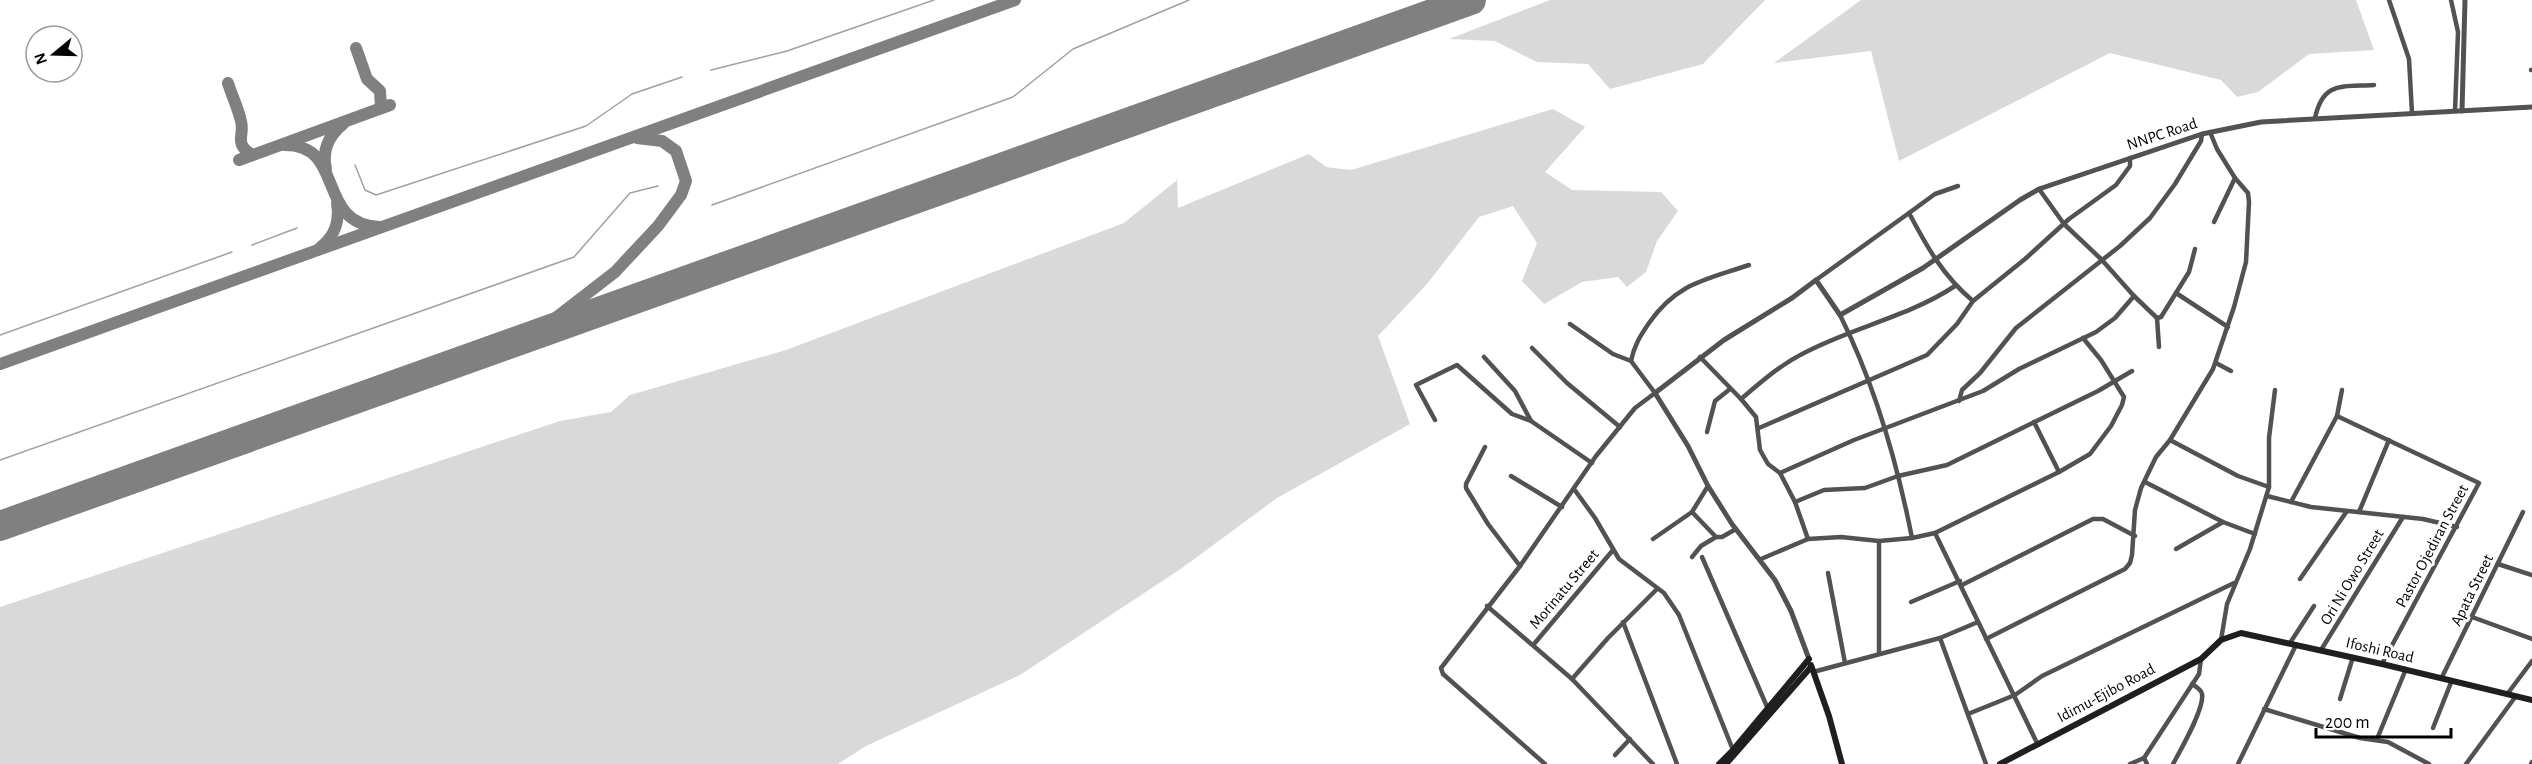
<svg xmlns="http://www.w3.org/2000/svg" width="2532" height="764" viewBox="0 0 2532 764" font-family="'Alegreya Sans',sans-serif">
  <rect width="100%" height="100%" fill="#fff"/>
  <!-- green -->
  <g fill="#d9d9d9">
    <polygon points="1550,0 1765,0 1703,64 1610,89 1588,64 1537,62 1495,41 1449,39"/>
    <polygon points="1861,0 2356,0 2374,50 2309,54 2258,92 2237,97 2221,80 2110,53 1899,161 1871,51 1774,63"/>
    <polygon points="1553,109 1585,127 1545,172 1572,190 1661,192 1678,211 1657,241 1646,272 1627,287 1618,277 1582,282 1544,304 1522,281 1537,243 1513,206 1479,217 1427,284 1378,336 1410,424 1277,498 1182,568 1020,675 866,746 838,764 0,764 0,607 560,421 611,412 630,395 786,350 1124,223 1177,180 1178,208 1309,154 1326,167 1351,170"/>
  </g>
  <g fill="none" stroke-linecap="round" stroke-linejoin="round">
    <!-- stream -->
    <g stroke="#a0a0a0" stroke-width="1.5">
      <polyline points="711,70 787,51 934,0"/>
      <polyline points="355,165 365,190 376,195 586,126 632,94 682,77"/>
      <polyline points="712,205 1013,97 1073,49 1189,0"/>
      <polyline points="252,245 297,228"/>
      <polyline points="0,335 232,252"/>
      <polyline points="0,460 574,257 630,193 658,186"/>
    </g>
    <!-- taxiway -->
    <g stroke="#808080" stroke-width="12">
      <polyline points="1467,2 1469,0"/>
      <polyline points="356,48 367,79 380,91 381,108"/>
      <path d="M228 83C232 96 238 108 241 121 245 136 233 143 252 155"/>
      <path d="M284 145C347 144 314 224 380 227"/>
      <polyline points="239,160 390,105"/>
      <path d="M326 169C322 151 328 136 343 124"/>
      <path d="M320 248C335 236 340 222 337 203"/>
      <polyline points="531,337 615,272 658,226 681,195 686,181 676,151 662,141 637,138"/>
      <polyline points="0,364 1015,0"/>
    </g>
    <!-- runway -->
    <polyline stroke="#808080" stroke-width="30" points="0,526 1471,0"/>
    <!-- minor -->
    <g stroke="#525252" stroke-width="4.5">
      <polyline points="2389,0 2409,59 2412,113"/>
      <polyline points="2451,0 2458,32 2455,111"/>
      <polyline points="2531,70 2532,70"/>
      <path d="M2315 118C2323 81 2342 87 2374 85"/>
      <polyline points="2210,132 2217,149 2235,178 2214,222"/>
      <polyline points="1909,213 1935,194 1958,186"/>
      <path d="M1816 280 1909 213C1927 247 1943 276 1973 301"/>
      <polyline points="2176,293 2228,327"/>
      <polyline points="2134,296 2157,318 2161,317 2189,272 2195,249"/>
      <path d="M1840 315C1875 385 1897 462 1912 538"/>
      <polyline points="2157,318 2159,347"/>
      <polyline points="1532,348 1567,383 1620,427"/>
      <polyline points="1484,357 1515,391 1531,421"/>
      <path d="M1700 357 1741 399C1761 382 1780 365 1804 353 1853 327 1908 317 1955 286"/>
      <path d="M1631 361C1634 346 1640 336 1649 323 1677 283 1705 280 1749 265"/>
      <polyline points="2216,363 2231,371"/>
      <polyline points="1741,399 1756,417 1760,450 1768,464 1780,473 1795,502"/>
      <polyline points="1959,401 1962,390 1980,373 2016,328 2120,246 2150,218 2175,184 2201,141 2202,134"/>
      <polyline points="2337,416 2479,483 2382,664"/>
      <polyline points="1435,420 1416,385 1457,365 1512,414 1531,421 1592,463"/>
      <polyline points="2034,422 2059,472"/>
      <polyline points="1759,428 1927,355 1957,324 1973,301 2025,259 2069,219 2116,185 2130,166 2130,158"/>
      <polyline points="1707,432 1715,401 1730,389"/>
      <polyline points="2170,440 2238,476 2269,487"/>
      <polyline points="1485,447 1466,484 1466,488 1488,524 1520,566"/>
      <polyline points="1780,473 1854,440 1983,391 2019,369 2096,332 2115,318 2134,296 2101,259 2064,224 2039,189"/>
      <polyline points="1511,476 1562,507"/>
      <polyline points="2145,482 2223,522 2255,534"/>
      <polyline points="1574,489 1595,518 1619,559 1664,593 1679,615 1733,750"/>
      <polyline points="2267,496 2311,507 2423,519 2457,527"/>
      <polyline points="2291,502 2337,416 2342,390"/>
      <polyline points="1692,512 1716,537 1722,537 1736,529"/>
      <polyline points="2359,512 2389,440"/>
      <polyline points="1935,533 2059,472 2090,454 2111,426 2122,405 2124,397 2101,360 2083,338"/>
      <polyline points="1653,539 1692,512 1708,486"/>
      <polyline points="1808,539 1795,502 1824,490 1865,488 1898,476 1947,465 2098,391 2132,371"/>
      <polyline points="2176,549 2223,522"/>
      <polyline points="1692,557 1701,546 1716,537"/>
      <polyline points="1702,557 1768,709"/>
      <polyline points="1761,559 1808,539 1841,537 1879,541 1912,538 1935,533 2038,745"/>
      <polyline points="2498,564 2532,575"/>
      <polyline points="1828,573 1845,663"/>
      <polyline points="2300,579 2347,511"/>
      <polyline points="1962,585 2093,519 2103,519 2135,536"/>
      <polyline points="1911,602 1960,581"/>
      <polyline points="1487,606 1572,679 1653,764"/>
      <polyline points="2472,617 2532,639"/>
      <polyline points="1623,622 1677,764"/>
      <polyline points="1940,638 1986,764"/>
      <polyline points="1986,639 2125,569 2130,563 2132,555 2135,510 2141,488 2156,457 2170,440 2213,369 2234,307 2246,262 2249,202 2248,193 2235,178"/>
      <polyline points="2221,640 2227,604 2250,549 2269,487 2269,438 2275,390"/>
      <polyline points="2290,643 2314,606"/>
      <polyline points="1534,644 1613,550"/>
      <polyline points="2321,650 2403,517"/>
      <polyline points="1879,652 1879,541"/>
      <polyline points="1813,672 1940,638 1978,622"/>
      <polyline points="2442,677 2523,512"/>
      <polyline points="1572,679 1608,638 1657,589"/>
      <polyline points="2508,693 2532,661"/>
      <polyline points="2340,699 2353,657"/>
      <polyline points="2264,709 2360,738 2388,742 2429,764"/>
      <polyline points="1968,714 2015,695 2042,676 2234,583"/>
      <polyline points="2433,728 2452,680"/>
      <polyline points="2377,739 2406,669"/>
      <polyline points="1615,755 1630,739"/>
      <polyline points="1545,764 1443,674 1441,668 1520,566 1596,456 1635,408 1655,393 1631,361 1613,354 1570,324"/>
      <polyline points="2130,764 2144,758"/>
      <polyline points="2147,764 2144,758 2199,674 2201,659"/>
      <path d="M2173 764C2180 751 2205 708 2202 694 2201 689 2196 687 2192 684"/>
      <polyline points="2238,764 2296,645"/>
      <polyline points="2466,764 2516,696"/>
      <polyline points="2531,764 2532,762"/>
    </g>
    <!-- tertiary -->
    <g stroke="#525252" stroke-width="5">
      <polyline points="2462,111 2465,0"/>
      <polyline points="1809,659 1791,611 1775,580 1732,524 1708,486 1688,446 1655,393 1724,340 1792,298 1816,280 1840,315 1923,268 2020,200 2039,189 2202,134 2261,122 2532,107"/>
    </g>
    <!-- secondary -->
    <g stroke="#1f1f1f" stroke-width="6">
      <polyline points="1811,665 1829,716 1842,764"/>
      <polyline points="1719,764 1733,750 1809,659"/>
      <polyline points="1726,764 1811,667"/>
      <polyline points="2000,764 2201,659 2221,640 2241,633 2382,664 2532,700"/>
    </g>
  </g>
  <g text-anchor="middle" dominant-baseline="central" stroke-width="6" stroke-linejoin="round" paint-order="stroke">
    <!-- street labels -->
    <g font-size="16" fill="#000" stroke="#fff">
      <text transform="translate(2162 134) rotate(-18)">NNPC Road</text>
      <text transform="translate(2432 546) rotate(-62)">Pastor Ojediran Street</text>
      <text transform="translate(2352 577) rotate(-59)">Ori Ni Owo Street</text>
      <text transform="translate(1564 589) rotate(-50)">Morinatu Street</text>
      <text transform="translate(2472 590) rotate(-64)">Apata Street</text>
      <text transform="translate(2380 650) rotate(13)">Ifoshi Road</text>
      <text transform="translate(2106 693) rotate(-28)">Idimu-Ejibo Road</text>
    </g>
  </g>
  <!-- north arrow -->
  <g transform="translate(54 54) rotate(251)"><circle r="28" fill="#ffffff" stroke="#999999" stroke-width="1.5"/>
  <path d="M0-4.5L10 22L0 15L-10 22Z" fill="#000000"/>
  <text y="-9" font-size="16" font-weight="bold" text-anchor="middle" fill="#000000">N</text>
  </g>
  <!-- scale -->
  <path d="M2316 728v9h135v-9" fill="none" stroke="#000000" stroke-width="3"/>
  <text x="2325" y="728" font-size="18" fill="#000000" stroke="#ffffff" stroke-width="4.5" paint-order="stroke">200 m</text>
</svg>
